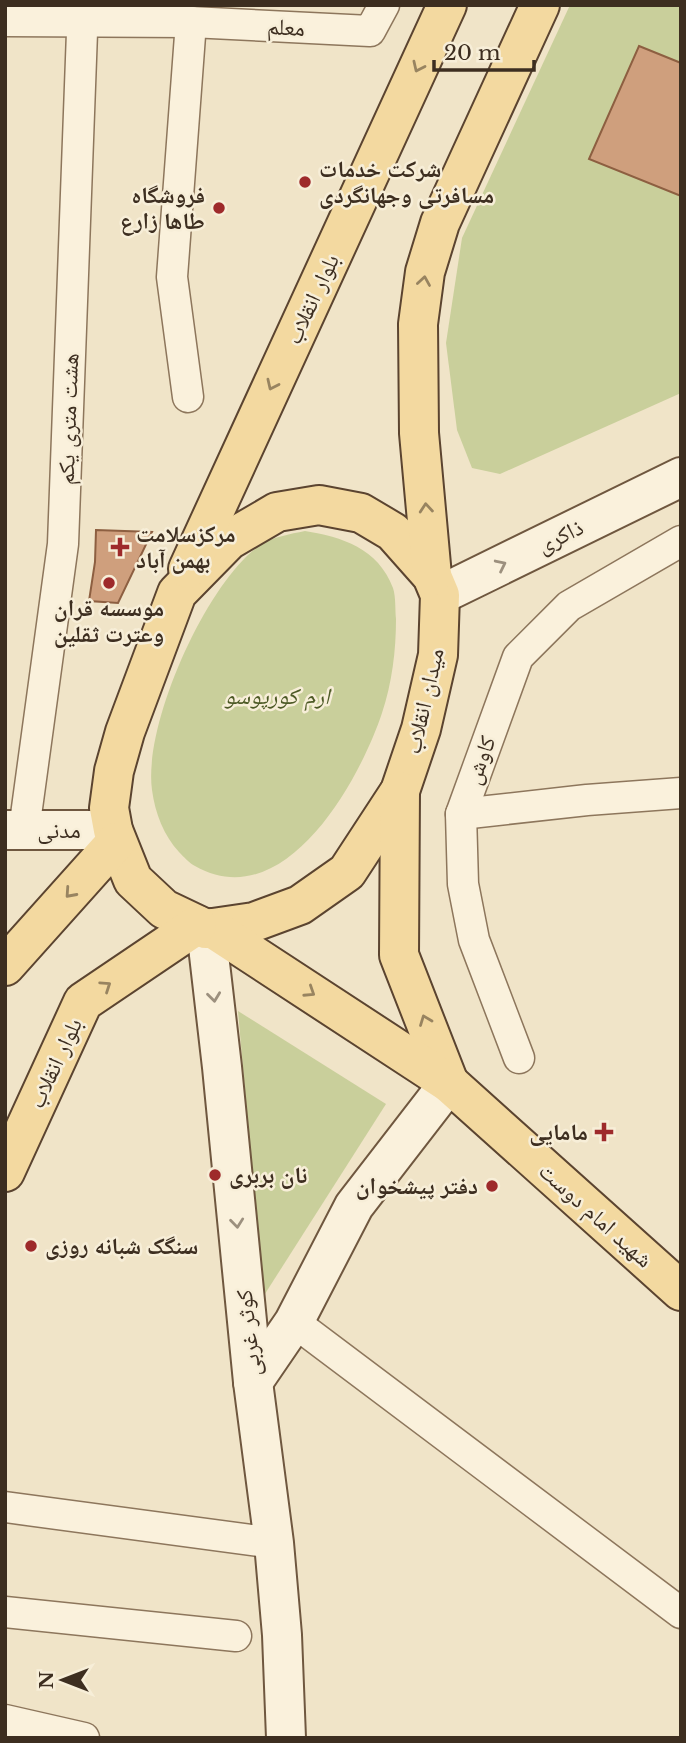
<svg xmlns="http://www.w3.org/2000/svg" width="686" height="1743" viewBox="0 0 686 1743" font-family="'Libre Baskerville','Noto Naskh Arabic',serif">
  <rect width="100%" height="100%" fill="#f0e4c8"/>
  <!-- green -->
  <g fill="#c9cf9b">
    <polygon points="570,5 681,5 681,393 500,474 472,468 457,430 446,343 462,238"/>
    <path d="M305 531C342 537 378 548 393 588 396 597 395 610 396 619 396 651 392 683 382 713 359 782 284 917 195 866 189 863 184 857 179 852 164 836 155 813 152 790 143 725 206 583 260 545 273 537 290 534 305 531Z"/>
    <polygon points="238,1011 386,1104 263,1297"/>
  </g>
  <!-- building -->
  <g fill="#cf9f7d" stroke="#8d5f41" stroke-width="2">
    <polygon points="639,46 681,63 681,196 589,159"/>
    <polygon points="96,530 152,532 118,603 89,601 95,562"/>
  </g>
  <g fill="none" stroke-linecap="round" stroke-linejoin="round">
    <defs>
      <g id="street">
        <polyline points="5,21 191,22 370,31 384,5"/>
        <polyline points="188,397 172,277 191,22"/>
        <polyline points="461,814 587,800 681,793"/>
        <polyline points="24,830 63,544 83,5"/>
        <polyline points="519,1058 474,940 463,884 461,814 518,657 569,606 681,541"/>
        <polyline points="294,1322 681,1613"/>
        <polyline points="5,1507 274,1543"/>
        <polyline points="5,1612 236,1636"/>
        <polyline points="5,1720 84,1738"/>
      </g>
      <g id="secondary">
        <polyline points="440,595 681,477"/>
        <polyline points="5,830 113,830"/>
        <polyline points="206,929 222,1067 253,1382 274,1543 282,1635 286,1738"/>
        <polyline points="253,1382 294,1322 354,1206 449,1083"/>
      </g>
      <g id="primary">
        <polygon points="319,505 361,513 393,532 432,576 440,595 438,655 421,729 400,791 347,872 300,905 254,922 206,929 164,909 133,880 113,830 109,808 114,771 125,732 177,593 229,540 277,512"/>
        <polyline points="188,569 447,5"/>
        <polyline points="432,576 419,433 418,324 425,272 440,223 540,5"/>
        <polyline points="400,791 399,955 449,1083"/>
        <polyline points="212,928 449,1083 681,1291"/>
        <polyline points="5,966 116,842"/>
        <polyline points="5,1172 83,1002 197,925"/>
      </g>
    </defs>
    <!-- street casing -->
    <use href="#street" stroke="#8d765c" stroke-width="33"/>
    <!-- secondary casing -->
    <use href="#secondary" stroke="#6f573f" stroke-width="42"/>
    <!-- primary casing -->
    <use href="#primary" stroke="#5b4430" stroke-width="42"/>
    <!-- street -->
    <use href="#street" stroke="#faf1dc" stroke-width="30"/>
    <!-- secondary -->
    <use href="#secondary" stroke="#faf1dc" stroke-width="38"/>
    <!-- primary -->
    <use href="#primary" stroke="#f3d9a0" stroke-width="38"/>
  </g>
  <!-- one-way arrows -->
  <defs><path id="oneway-chevron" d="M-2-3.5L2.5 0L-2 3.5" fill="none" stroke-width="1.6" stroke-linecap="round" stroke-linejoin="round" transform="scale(1.75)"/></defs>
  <g stroke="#988460">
    <use href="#oneway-chevron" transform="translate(418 67) rotate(115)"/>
    <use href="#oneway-chevron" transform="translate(424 281) rotate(-81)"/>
    <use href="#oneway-chevron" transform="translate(272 385) rotate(115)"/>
    <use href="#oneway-chevron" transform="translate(426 508) rotate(-95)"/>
    <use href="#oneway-chevron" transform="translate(70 893) rotate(132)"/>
    <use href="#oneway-chevron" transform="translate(106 986) rotate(-34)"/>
    <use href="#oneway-chevron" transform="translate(310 992) rotate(33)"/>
    <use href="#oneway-chevron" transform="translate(425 1020) rotate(-111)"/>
  </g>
  <g stroke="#9c907e">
    <use href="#oneway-chevron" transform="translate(501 565) rotate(-26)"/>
    <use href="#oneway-chevron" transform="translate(214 997) rotate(83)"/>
    <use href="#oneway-chevron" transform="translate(237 1223) rotate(84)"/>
  </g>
  <!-- markers -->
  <g fill="#9e2a2b" stroke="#f7eed8" stroke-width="2.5">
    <circle cx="305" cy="182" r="7"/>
    <circle cx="219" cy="208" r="7"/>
    <path d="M116.5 536.5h7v7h7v7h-7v7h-7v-7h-7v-7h7z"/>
    <circle cx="109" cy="583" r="7"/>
    <path d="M600.5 1121.5h7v7h7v7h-7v7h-7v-7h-7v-7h7z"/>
    <circle cx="215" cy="1175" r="7"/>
    <circle cx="492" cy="1186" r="7"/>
    <circle cx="31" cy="1246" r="7"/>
  </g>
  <g text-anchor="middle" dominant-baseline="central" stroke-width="5" stroke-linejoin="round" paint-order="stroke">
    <!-- street labels -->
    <g font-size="23" fill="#3d2e20" stroke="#f7eed8">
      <text transform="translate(286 27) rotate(3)">معلم</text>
      <text transform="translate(312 299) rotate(-65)">بلوار انقلاب</text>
      <text transform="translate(68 419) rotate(-88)">هشت متری یکم</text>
      <text transform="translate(560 536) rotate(-26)">ذاکری</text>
      <text transform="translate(424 701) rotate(-77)">میدان انقلاب</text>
      <text transform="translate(480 760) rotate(-70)">کاوش</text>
      <text x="59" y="830">مدنی</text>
      <text transform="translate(55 1063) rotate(-65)">بلوار انقلاب</text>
      <text transform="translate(596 1215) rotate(42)">شهید امام دوست</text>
      <text transform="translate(248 1333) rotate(-96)">کوثر غربی</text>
    </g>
    <!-- poi labels -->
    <g font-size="23" font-weight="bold" fill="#3d2e20" stroke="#f7eed8" text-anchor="start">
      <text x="319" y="169">شرکت خدمات<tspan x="319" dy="26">مسافرتی وجهانگردی</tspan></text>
      <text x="205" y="195" text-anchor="end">فروشگاه<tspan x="205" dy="26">طاها زارع</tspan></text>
      <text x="136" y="534">مرکزسلامت<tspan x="136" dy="26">بهمن آباد</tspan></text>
      <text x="109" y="608" text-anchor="middle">موسسه قران<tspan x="109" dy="26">وعترت ثقلین</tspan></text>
      <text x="588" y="1132" text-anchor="end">مامایی</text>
      <text x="229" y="1175">نان بربری</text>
      <text x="478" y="1186" text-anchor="end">دفتر پیشخوان</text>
      <text x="45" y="1246">سنگک شبانه روزی</text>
    </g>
    <!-- park labels -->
    <g font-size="23" font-style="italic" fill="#4d5a26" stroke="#f7eed8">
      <text x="277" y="696">ارم کورپوسو</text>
    </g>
  </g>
  <!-- border -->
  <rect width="686" height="1743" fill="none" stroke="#3d2e20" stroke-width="14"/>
  <!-- north arrow -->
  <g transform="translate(63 1680) rotate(270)" stroke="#f7eed8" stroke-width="5" paint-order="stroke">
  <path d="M0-5L12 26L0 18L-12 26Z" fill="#3d2e20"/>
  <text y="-10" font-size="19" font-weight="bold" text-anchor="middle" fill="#3d2e20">N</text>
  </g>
  <!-- scale -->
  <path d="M434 60v10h100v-10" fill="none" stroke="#3d2e20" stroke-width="3.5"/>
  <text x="444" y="60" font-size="21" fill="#3d2e20" stroke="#f7eed8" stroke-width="5" paint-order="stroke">20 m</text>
</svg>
